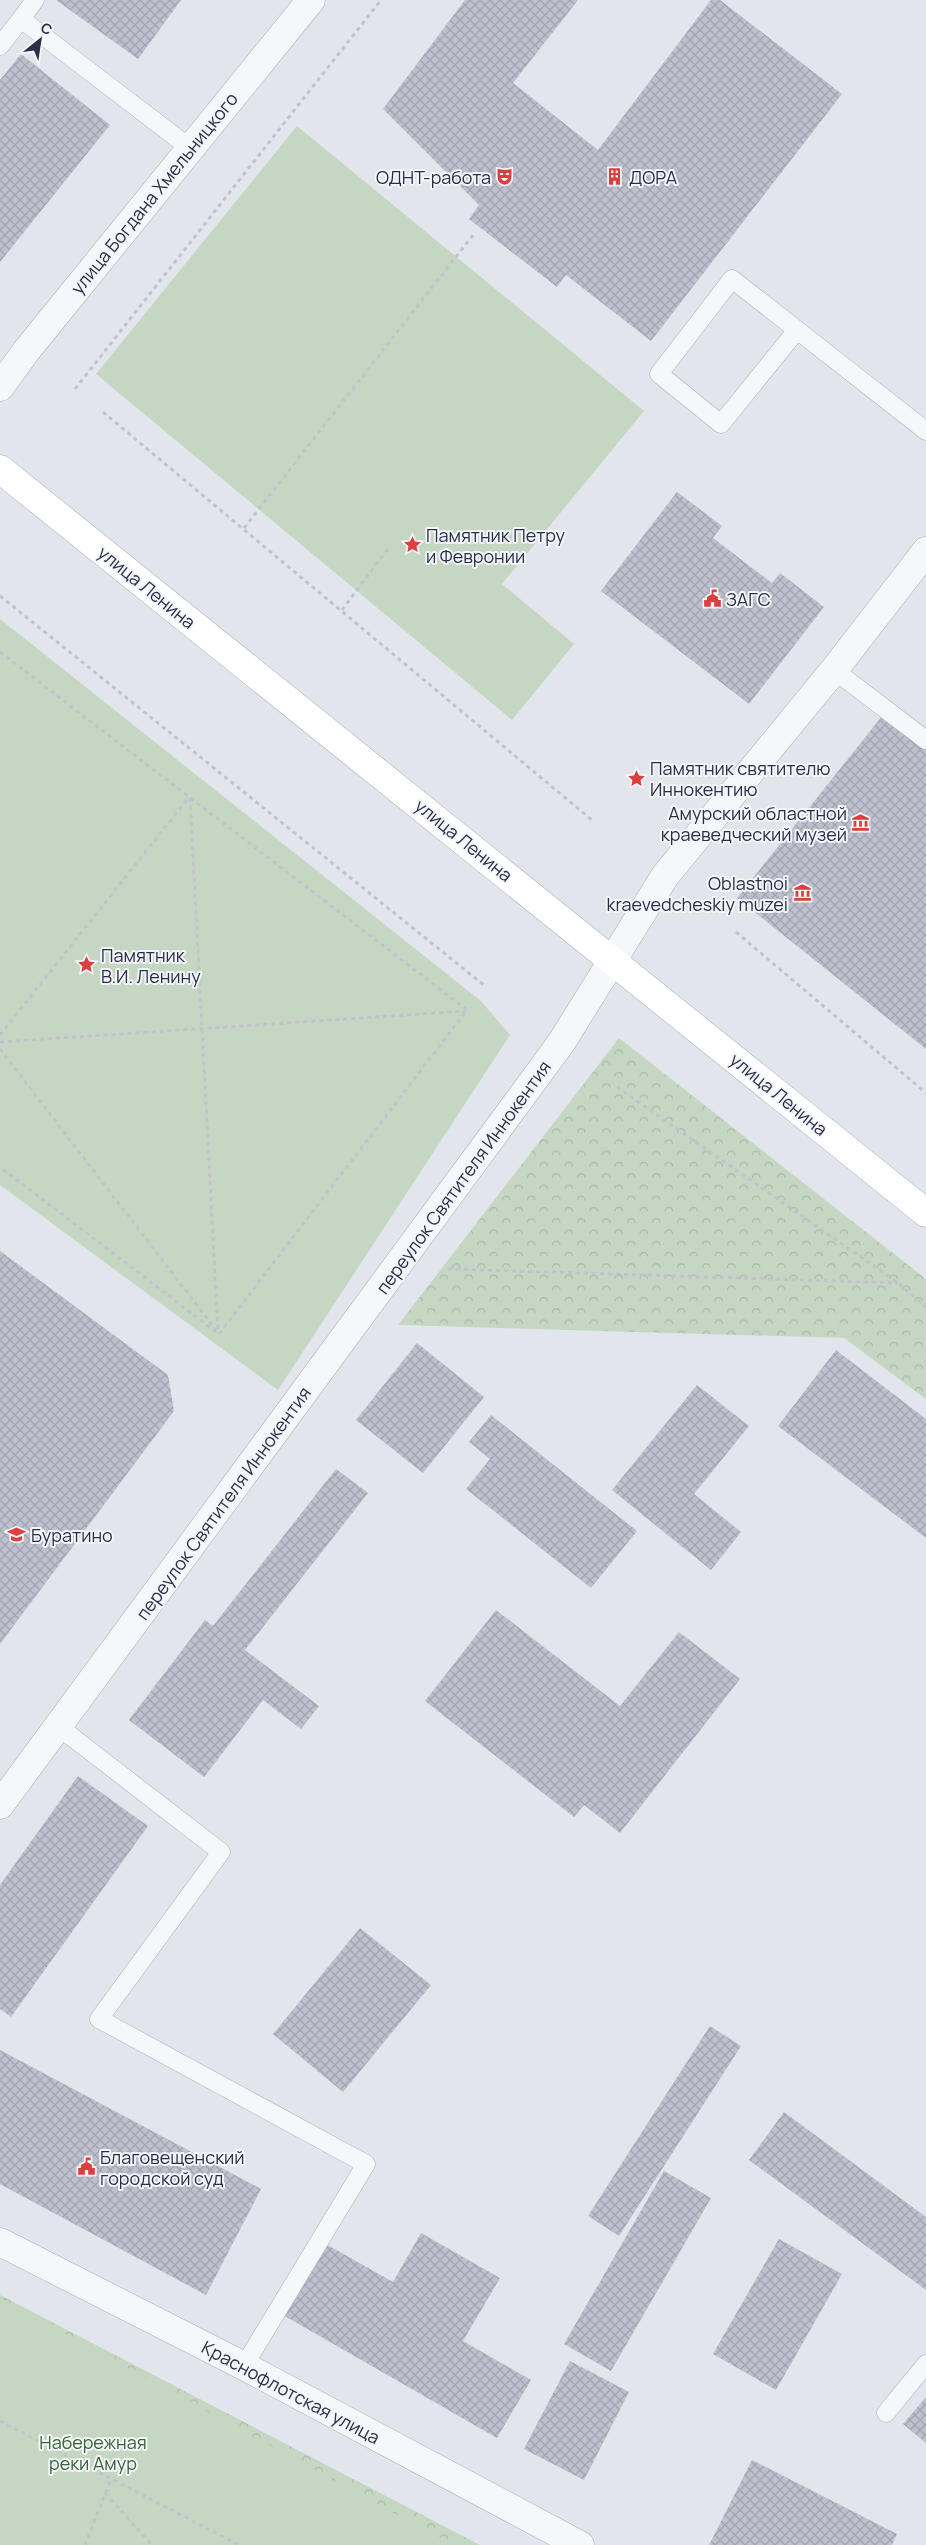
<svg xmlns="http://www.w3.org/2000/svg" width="926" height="2545" viewBox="0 0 926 2545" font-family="Manrope,sans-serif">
  <defs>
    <pattern id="forest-crowns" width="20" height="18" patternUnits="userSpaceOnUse" patternTransform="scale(1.25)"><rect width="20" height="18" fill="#c5d7c3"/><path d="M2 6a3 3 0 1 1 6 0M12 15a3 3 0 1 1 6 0" fill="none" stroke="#a9b9a9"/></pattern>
    <pattern id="building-cross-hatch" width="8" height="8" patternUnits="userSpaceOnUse" patternTransform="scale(1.25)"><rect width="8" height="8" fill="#bdc0cd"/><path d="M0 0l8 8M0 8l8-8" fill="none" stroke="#a2a5b1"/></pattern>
  </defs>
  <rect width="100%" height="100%" fill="#e3e5ec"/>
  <!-- forest -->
  <g fill="url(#forest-crowns)">
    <polygon points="619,1038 926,1279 926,1399 844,1338 398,1325"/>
    <polygon points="0,2295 480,2545 355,2545 0,2355"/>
  </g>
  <!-- green -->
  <g fill="#c5d7c3">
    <polygon points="297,126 644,411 502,584 574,644 512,720 96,374"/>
    <polygon points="0,619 481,1001 510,1035 278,1390 0,1185"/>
    <polygon points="0,2298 452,2545 0,2545"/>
  </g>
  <!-- building -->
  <g fill="url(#building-cross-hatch)">
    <polygon points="56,0 181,0 138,59"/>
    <polygon points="465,0 578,0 513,83 598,150 711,0 720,0 842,94 651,341 566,275 557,287 469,219 479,205 383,109"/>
    <polygon points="21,54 110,125 0,262 0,80"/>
    <polygon points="677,492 722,526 713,538 772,583 780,573 824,607 749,704 601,591"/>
    <polygon points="883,715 926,749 926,1049 737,898"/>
    <polygon points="0,1251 168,1375 174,1411 0,1644"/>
    <polygon points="417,1343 484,1397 423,1473 356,1420"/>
    <polygon points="836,1350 926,1419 926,1538 778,1426"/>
    <polygon points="697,1385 749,1426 694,1494 741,1532 711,1570 612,1490"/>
    <polygon points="491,1415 637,1531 591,1588 466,1489 490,1459 469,1442"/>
    <polygon points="336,1469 368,1493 245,1650 319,1706 301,1729 263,1700 204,1777 129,1720 205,1620 213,1626"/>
    <polygon points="496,1610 620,1706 679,1632 740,1679 620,1833 584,1805 574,1817 425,1701"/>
    <polygon points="78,1776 148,1826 11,2017 0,2009 0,1885"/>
    <polygon points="360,1928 431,1985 343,2092 273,2034"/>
    <polygon points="710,2026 741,2046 619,2236 588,2216"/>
    <polygon points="0,2050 261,2189 206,2295 0,2184"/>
    <polygon points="784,2112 926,2217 926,2290 749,2160"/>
    <polygon points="664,2171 711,2198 611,2371 564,2344"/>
    <polygon points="421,2233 500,2278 463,2341 531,2380 497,2438 276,2311 317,2239 393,2282"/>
    <polygon points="779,2239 842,2274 776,2390 713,2354"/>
    <polygon points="570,2361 629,2392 584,2480 524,2449"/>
    <polygon points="926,2397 926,2443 903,2424"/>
    <polygon points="752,2460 897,2534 892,2545 709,2545"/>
  </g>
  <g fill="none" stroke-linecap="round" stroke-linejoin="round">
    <defs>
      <g id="lane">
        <polyline points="21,19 35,0"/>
        <polyline points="0,46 21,19 190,148"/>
        <polyline points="797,330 721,424 659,374 732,279 926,431"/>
        <polyline points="834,670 926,740"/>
        <polyline points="59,1727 221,1852 99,2019 366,2164 244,2366"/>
        <polyline points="886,2413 926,2364"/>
      </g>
      <g id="street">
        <polyline points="0,387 27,350 311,0"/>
        <polyline points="0,1805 561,1043 665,876 834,670 926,551"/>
        <polyline points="0,2242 244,2366 580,2545"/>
      </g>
      <polyline id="secondary" points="0,469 926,1213"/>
    </defs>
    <!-- lane casing -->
    <use href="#lane" stroke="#a7abb7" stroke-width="19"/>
    <!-- street casing -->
    <use href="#street" stroke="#a7abb7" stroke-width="29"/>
    <!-- secondary casing -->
    <use href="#secondary" stroke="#a7abb7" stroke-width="29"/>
    <!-- path -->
    <g stroke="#c1c3cb" stroke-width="3" stroke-dasharray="4 4" stroke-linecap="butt">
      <polyline points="75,389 381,0"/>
      <polyline points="103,412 593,821"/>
      <polyline points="244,528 473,235"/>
      <polyline points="0,596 485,986"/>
      <polyline points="342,610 390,546"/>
      <polyline points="0,652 467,1010 219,1334 0,1167"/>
      <polyline points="190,798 218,1333"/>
      <polyline points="736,932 926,1093"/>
      <polyline points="0,1035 189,797"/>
      <polyline points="0,1042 466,1011"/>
      <polyline points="0,1049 216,1330"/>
      <polyline points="617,1087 898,1283 926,1307"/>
      <polyline points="448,1269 898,1283"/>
      <polyline points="0,2421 239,2545"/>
      <polyline points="105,2493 152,2545"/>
      <polyline points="85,2545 111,2479"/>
    </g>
    <!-- lane -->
    <use href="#lane" stroke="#f6f7fa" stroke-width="18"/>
    <!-- street -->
    <use href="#street" stroke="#f6f7fa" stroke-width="28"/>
    <!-- secondary -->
    <use href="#secondary" stroke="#fff" stroke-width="28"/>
  </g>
  <!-- icons -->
  <defs>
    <symbol id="theatre-bare" viewBox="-9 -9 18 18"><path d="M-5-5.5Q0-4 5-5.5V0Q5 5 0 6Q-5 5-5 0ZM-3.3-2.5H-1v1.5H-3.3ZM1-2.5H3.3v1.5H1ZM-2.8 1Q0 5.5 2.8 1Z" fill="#db3f3e" stroke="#f3f5f9" stroke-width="2.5" paint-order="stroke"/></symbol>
    <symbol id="building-bare" viewBox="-9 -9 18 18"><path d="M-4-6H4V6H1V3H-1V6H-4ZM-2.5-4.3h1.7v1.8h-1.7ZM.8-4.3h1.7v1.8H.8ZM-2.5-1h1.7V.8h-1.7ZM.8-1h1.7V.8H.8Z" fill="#db3f3e" stroke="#f3f5f9" stroke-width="2.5" paint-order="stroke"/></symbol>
    <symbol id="sight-bare" viewBox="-9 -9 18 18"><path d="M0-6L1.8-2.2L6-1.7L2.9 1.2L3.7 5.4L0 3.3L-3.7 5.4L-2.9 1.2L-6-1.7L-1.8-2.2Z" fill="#db3f3e" stroke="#f3f5f9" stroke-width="2.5" paint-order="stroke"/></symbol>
    <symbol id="civic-bare" viewBox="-9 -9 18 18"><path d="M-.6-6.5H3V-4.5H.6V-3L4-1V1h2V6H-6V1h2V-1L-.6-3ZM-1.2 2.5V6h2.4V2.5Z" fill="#db3f3e" stroke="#f3f5f9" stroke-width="2.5" paint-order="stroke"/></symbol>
    <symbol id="museum-bare" viewBox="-9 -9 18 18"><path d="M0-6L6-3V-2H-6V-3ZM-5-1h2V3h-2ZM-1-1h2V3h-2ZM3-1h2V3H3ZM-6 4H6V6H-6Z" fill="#db3f3e" stroke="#f3f5f9" stroke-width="2.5" paint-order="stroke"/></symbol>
    <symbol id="school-bare" viewBox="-9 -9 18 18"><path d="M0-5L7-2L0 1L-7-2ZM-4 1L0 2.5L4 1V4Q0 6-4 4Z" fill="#db3f3e" stroke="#f3f5f9" stroke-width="2.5" paint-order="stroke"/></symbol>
  </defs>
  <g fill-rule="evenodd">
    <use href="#theatre-bare" x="492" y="164" width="25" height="25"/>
    <use href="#building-bare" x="602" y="164" width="25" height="25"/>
    <use href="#sight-bare" x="400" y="532" width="25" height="25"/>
    <use href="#civic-bare" x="700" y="586" width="25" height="25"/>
    <use href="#sight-bare" x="624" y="766" width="25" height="25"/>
    <use href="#museum-bare" x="848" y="810" width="25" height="25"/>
    <use href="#museum-bare" x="790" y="880" width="25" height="25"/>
    <use href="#sight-bare" x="74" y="952" width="25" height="25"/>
    <use href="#school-bare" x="4" y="1522" width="25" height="25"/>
    <use href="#civic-bare" x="74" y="2154" width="25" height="25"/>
  </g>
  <g text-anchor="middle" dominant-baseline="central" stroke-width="4" stroke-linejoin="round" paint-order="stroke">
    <!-- poi labels -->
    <g font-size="18" fill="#292f47" stroke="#f3f5f9" text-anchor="start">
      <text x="491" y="177" text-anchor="end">ОДНТ-работа</text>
      <text x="629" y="177">ДОРА</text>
      <text x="426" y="535">Памятник Петру<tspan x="426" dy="21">и Февронии</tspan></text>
      <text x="726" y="599">ЗАГС</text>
      <text x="650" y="768">Памятник святителю<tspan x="650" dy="21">Иннокентию</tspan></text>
      <text x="847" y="813" text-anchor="end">Амурский областной<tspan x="847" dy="21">краеведческий музей</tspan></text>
      <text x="788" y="883" text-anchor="end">Oblastnoi<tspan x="788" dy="21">kraevedcheskiy muzei</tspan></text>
      <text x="101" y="955">Памятник<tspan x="101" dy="21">В.И. Ленину</tspan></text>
      <text x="31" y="1535">Буратино</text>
      <text x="100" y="2157">Благовещенский<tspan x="100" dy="21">городской суд</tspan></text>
    </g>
    <!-- street labels -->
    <g font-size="18" fill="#292f47" stroke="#f3f5f9">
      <text transform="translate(154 193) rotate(-51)">улица Богдана Хмельницкого</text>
      <text transform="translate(147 587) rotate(39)">улица Ленина</text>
      <text transform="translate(464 840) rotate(39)">улица Ленина</text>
      <text transform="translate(779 1094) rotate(39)">улица Ленина</text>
      <text transform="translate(463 1177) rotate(-54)">переулок Святителя Иннокентия</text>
      <text transform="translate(223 1503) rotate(-54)">переулок Святителя Иннокентия</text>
      <text transform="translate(291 2392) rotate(28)">Краснофлотская улица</text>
    </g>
    <!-- park labels -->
    <g font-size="18" fill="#366435" stroke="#f3f5f9">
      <text x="93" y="2442">Набережная<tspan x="93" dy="21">реки Амур</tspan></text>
    </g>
  </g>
  <!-- north arrow -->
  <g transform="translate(40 40) rotate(30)" stroke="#f3f5f9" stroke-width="4" paint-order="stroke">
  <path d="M0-4L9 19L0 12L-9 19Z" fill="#292f47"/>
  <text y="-8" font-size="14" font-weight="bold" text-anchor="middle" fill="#292f47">С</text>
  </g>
</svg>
